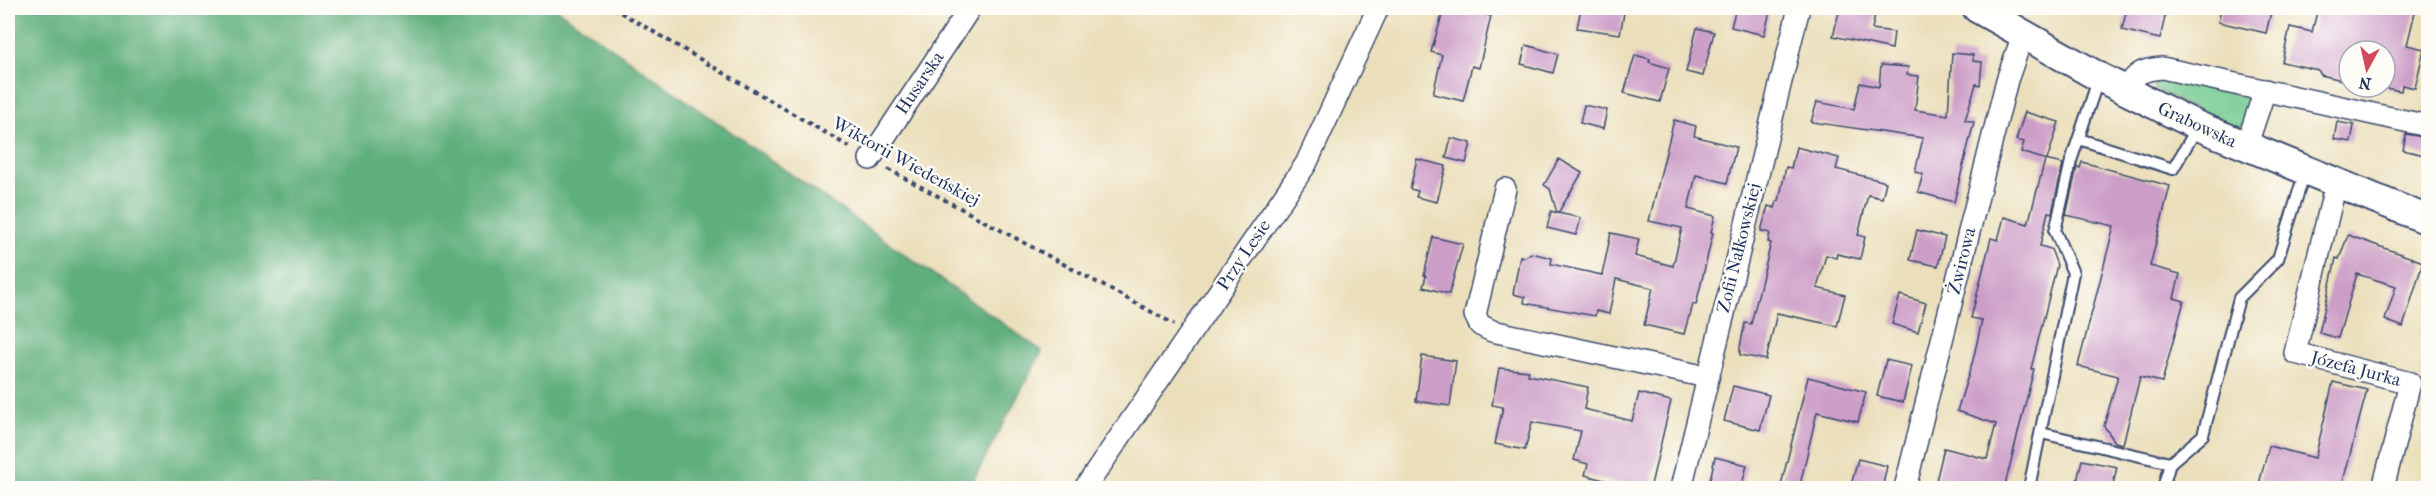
<svg xmlns="http://www.w3.org/2000/svg" width="2436" height="496" viewBox="0 0 2436 496" font-family="'IM FELL French Canon',serif">
  <rect width="100%" height="100%" fill="#fdfcf7"/>
  <filter id="ink" filterUnits="userSpaceOnUse"><feTurbulence type="fractalNoise" baseFrequency=".0167" numOctaves="2"/><feDisplacementMap in="SourceGraphic" scale="12" xChannelSelector="R" yChannelSelector="G"/><feConvolveMatrix kernelMatrix="1 2 1 2 8 2 1 2 1" color-interpolation-filters="sRGB"/></filter>
  <filter id="wash" filterUnits="userSpaceOnUse"><feTurbulence type="fractalNoise" baseFrequency=".008" numOctaves="4" result="noise"/><feDisplacementMap in="SourceGraphic" scale="24" xChannelSelector="R" yChannelSelector="G"/><feGaussianBlur stdDeviation="1.35" result="paint"/><feColorMatrix in="noise" values="0 0 0 0 0 0 0 0 0 0 0 0 0 0 0 0 0 1.4 0 .05"/><feComposite in="paint" operator="in"/></filter>
  <g filter="url(#wash)">
    <rect width="100%" height="100%" fill="#ebdfbb"/>
    <!-- green -->
    <polygon fill="#73cb91" stroke="#477d78" stroke-width="1.5" points="2163,78 2245,96 2249,105 2244,125 2234,129 2154,89 2156,80"/>
    <!-- forest -->
    <polygon fill="#5eaf7b" stroke="#3c6f6c" stroke-width="1.5" points="8,8 555,8 1042,351 969,488 8,488"/>
    <g id="blocks">
      <!-- building -->
      <g fill="#cc9dc7">
        <polygon points="1581,8 1625,8 1620,34 1577,28"/>
        <polygon points="1736,8 1771,8 1764,35 1731,27"/>
        <polygon points="1840,8 1865,8 1876,10 1872,29 1894,32 1892,49 1833,36"/>
        <polygon points="2127,8 2167,8 2160,39 2122,30"/>
        <polygon points="2221,8 2272,8 2266,33 2218,22"/>
        <polygon points="2318,8 2395,8 2415,12 2407,45 2424,49 2415,88 2402,85 2401,91 2385,88 2385,51 2349,51 2349,80 2346,81 2321,75 2318,70 2282,62 2290,27 2312,32"/>
        <polygon points="1444,9 1471,16 1471,11 1491,16 1479,68 1472,66 1463,101 1433,94 1442,55 1431,52"/>
        <polygon points="1697,28 1714,32 1703,76 1686,72"/>
        <polygon points="1526,45 1558,54 1553,73 1521,64"/>
        <polygon points="1952,53 1973,55 1973,61 1982,62 1980,85 1976,84 1965,120 1974,122 1954,202 1918,192 1923,174 1915,172 1923,138 1811,122 1817,102 1854,109 1860,83 1879,87 1881,65 1908,67 1907,75 1919,76 1915,110 1948,115"/>
        <polygon points="1635,55 1650,59 1649,62 1669,68 1660,102 1624,93"/>
        <polygon points="1584,105 1607,110 1603,129 1580,123"/>
        <polygon points="2025,112 2059,122 2047,160 2021,152 2024,142 2016,140"/>
        <polygon points="1674,120 1696,126 1694,136 1736,147 1727,183 1696,175 1688,209 1715,216 1711,232 1713,233 1696,305 1693,304 1690,316 1689,316 1684,334 1644,325 1653,288 1616,279 1609,314 1596,311 1595,316 1524,303 1525,297 1513,294 1520,256 1525,257 1531,253 1552,258 1551,264 1602,275 1611,233 1639,239 1635,256 1673,266 1682,228 1649,221"/>
        <polygon points="2337,122 2354,125 2351,142 2334,139"/>
        <polygon points="2406,134 2428,138 2428,156 2403,150"/>
        <polygon points="1451,138 1471,143 1466,163 1446,158"/>
        <polygon points="1796,147 1839,158 1836,169 1886,182 1882,198 1868,195 1858,235 1865,237 1860,259 1837,254 1836,258 1826,255 1817,288 1845,295 1837,326 1777,313 1766,360 1740,355 1740,347 1745,323 1751,324 1771,243 1768,242 1770,233 1761,231 1768,206 1775,208 1777,201 1779,201 1786,167 1791,168"/>
        <polygon points="1417,159 1446,166 1437,202 1416,197 1418,191 1410,189"/>
        <polygon points="1559,159 1582,173 1558,213 1581,218 1576,235 1547,228 1551,211 1557,213 1550,189 1544,185"/>
        <polygon points="2045,160 2063,164 2052,213 2048,212 2040,246 2051,249 2057,265 2031,369 2034,369 2004,489 1964,489 1936,481 1944,448 1987,459 1996,424 1957,411 1973,360 1982,320 1971,318 1991,238 1998,240 2004,217 2028,224"/>
        <polygon points="2082,162 2170,186 2150,266 2180,274 2174,298 2184,301 2162,382 2140,377 2123,444 2115,442 2104,426 2118,376 2078,366 2114,226 2066,215 2077,167 2080,168"/>
        <polygon points="1917,230 1945,237 1938,266 1910,260"/>
        <polygon points="2348,235 2423,262 2403,327 2385,320 2396,286 2357,274 2338,338 2319,333 2336,258 2339,259"/>
        <polygon points="1433,237 1463,244 1449,294 1423,287 1426,276 1424,275"/>
        <polygon points="1900,295 1926,303 1918,332 1892,324"/>
        <polygon points="1422,356 1456,361 1450,406 1416,401"/>
        <polygon points="1886,360 1912,366 1903,402 1877,396"/>
        <polygon points="1499,368 1529,371 1528,375 1588,387 1584,409 1632,421 1639,393 1671,401 1650,489 1638,489 1585,475 1588,464 1574,460 1581,431 1532,422 1525,450 1495,444 1503,407 1492,405"/>
        <polygon points="1808,377 1866,392 1858,422 1817,412 1799,489 1780,489"/>
        <polygon points="2333,382 2367,390 2341,489 2276,489 2259,484 2269,446 2315,458"/>
        <polygon points="1733,386 1769,395 1760,430 1724,421"/>
        <polygon points="1715,457 1747,465 1741,489 1708,489"/>
        <polygon points="1858,459 1887,466 1882,489 1850,489"/>
        <polygon points="2082,460 2117,467 2112,489 2075,489"/>
      </g>
    </g>
  </g>
  <g filter="url(#ink)">
    <use href="#blocks" fill-opacity="0" stroke="#3a496c" stroke-width="1.5"/>
    <g fill="none" stroke-linecap="round" stroke-linejoin="round">
      <defs>
        <g id="lane">
          <polyline points="2079,139 2173,169 2197,128"/>
          <polyline points="2041,433 2170,463 2163,488"/>
          <polyline points="2170,463 2203,435 2239,298 2278,259 2305,171"/>
          <polyline points="2029,488 2073,273 2055,231 2071,161 2099,77"/>
        </g>
        <g id="street">
          <path d="M2124 90C2137 73 2140 70 2162 68L2428 126"/>
          <polyline points="2246,147 2265,90"/>
          <polyline points="870,159 970,8"/>
          <polyline points="2336,183 2295,353 2410,383 2383,488"/>
          <polyline points="1505,189 1475,315 1480,325 1492,331 1707,377"/>
          <polyline points="1085,488 1306,164 1378,8"/>
          <polyline points="1681,488 1799,8"/>
          <polyline points="1905,488 2007,80 2023,35"/>
        </g>
        <polyline id="secondary" points="1977,8 2099,77 2198,126 2428,220"/>
      </defs>
      <!-- lane casing -->
      <use href="#lane" stroke="#3a496c" stroke-width="14"/>
      <!-- street casing -->
      <use href="#street" stroke="#3a496c" stroke-width="24"/>
      <!-- secondary casing -->
      <use href="#secondary" stroke="#3a496c" stroke-width="32"/>
      <!-- path -->
      <g stroke="#3a496c" stroke-width="4" stroke-dasharray="4.5 4.5" stroke-linecap="butt">
        <polyline points="613,8 853,149"/>
        <polyline points="888,169 1174,324"/>
      </g>
      <!-- lane -->
      <use href="#lane" stroke="#fff" stroke-width="10"/>
      <!-- street -->
      <use href="#street" stroke="#fff" stroke-width="21"/>
      <!-- secondary -->
      <use href="#secondary" stroke="#fff" stroke-width="28"/>
    </g>
  </g>
  <g text-anchor="middle" dominant-baseline="central" stroke-width="5" stroke-linejoin="round" paint-order="stroke">
    <!-- street labels -->
    <g font-size="18" fill="#1b2f5e" stroke="#fdfcf7">
      <text transform="translate(920 83) rotate(-56)">Husarska</text>
      <text transform="translate(2197 125) rotate(25)">Grabowska</text>
      <text transform="translate(906 162) rotate(29)">Wiktorii Wiedeńskiej</text>
      <text transform="translate(1739 248) rotate(-76)">Zofii Nałkowskiej</text>
      <text transform="translate(1244 255) rotate(-56)">Przy Lesie</text>
      <text transform="translate(1962 261) rotate(-76)">Żwirowa</text>
      <text transform="translate(2356 369) rotate(15)">Józefa Jurka</text>
    </g>
  </g>
  <!-- margin -->
  <rect width="2436" height="496" fill="none" stroke="#fdfcf7" stroke-width="30"/>
  <!-- north arrow -->
  <g transform="translate(2367 69) rotate(188)"><circle r="28" fill="#fdfcf7" stroke="#a3aaba" stroke-width="1.5"/>
  <path d="M0-4.5L10 22L0 15L-10 22Z" fill="#d1495b"/>
  <text y="-9" font-size="16" font-weight="bold" text-anchor="middle" fill="#1b2f5e">N</text>
  </g>
</svg>
